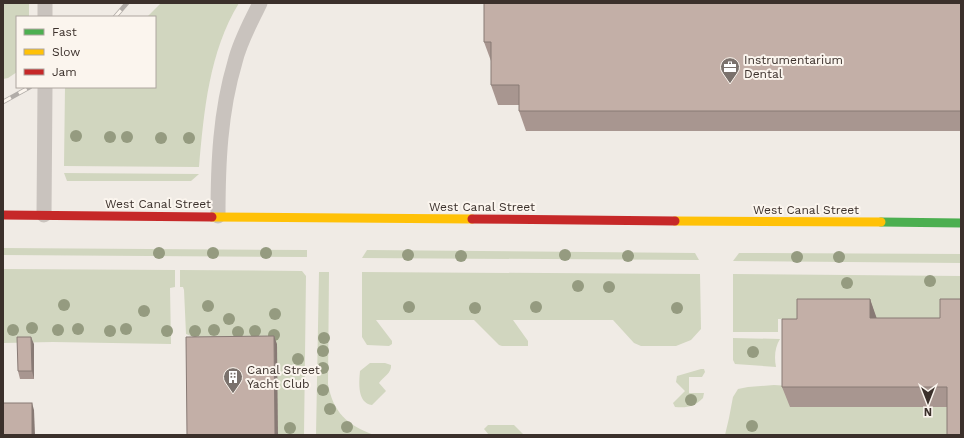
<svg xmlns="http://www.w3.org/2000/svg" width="964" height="438" viewBox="0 0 964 438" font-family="'Work Sans',sans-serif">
  <rect width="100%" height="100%" fill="#f0ebe5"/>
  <!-- green -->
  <g fill="#d1d6bf">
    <polygon points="3,3 29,3 29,17 17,17 17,72 8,78 3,79"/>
    <path d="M161 3H239C209 52 204 111 199 167L64 166 65 87H155V17H147Z"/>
    <polygon points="64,173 199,174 191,181 67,181"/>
    <polygon points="3,248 307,250 307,257 3,255"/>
    <polygon points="367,250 695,253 699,260 362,258"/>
    <polygon points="739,253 961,254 961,263 733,261"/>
    <polygon points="3,269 175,270 175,287 170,288 171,344 53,342 3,343"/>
    <polygon points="180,270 302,271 306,276 304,435 277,435 196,339 191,336 186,334 184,290 183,287 180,287"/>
    <path d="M319 272H329L328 384C333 412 347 425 374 435H316Z"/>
    <polygon points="362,272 700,274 701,329 691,340 676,346 641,346 634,343 613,320 513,320 528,341 528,346 502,346 499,345 474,320 376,320 392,341 392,344 389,346 367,345 362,337"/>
    <polygon points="733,274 961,276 961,319 778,319 778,332 733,332"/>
    <path d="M733 338 780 339C775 347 774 357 776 367L735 364 733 360Z"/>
    <path d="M370 363H385L391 365C392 373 383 377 379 383L386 391 372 405C357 403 359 382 360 371Z"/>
    <path d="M701 369H704L705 372 702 377H689V393H704L703 398C694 407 687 408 675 407L673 403 685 391 676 382 677 376Z"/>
    <polygon points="774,385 790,386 790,407 954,407 954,435 725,435 729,418 733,397 738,389 748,387"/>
    <polygon points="488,425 514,425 524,435 489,435 484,429"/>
  </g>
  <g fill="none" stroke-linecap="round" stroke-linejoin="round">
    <!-- lane -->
    <g stroke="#c9c3be" stroke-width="15">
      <polyline points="45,17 45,3"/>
      <polyline points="44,215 45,87"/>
      <path d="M218 216C218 164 220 112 235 62 240 41 251 22 260 3"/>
    </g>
    <!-- fast -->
    <polyline stroke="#4caf50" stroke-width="9" points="881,222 961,223"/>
    <!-- slow -->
    <g stroke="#ffc107" stroke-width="9">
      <polyline points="212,217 472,219"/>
      <polyline points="675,221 881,222"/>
    </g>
    <!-- jam -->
    <g stroke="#c62828" stroke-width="9">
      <polyline points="3,215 212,217"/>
      <polyline points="472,219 675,221"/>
    </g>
    <defs>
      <g id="rail">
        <polyline points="115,17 127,3"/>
        <polyline points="3,102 30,87"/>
      </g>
    </defs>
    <!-- rail casing -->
    <use href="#rail" stroke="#b1aca8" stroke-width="4.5"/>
    <!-- rail -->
    <use href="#rail" stroke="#fbf5ee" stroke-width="3" stroke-dasharray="9" stroke-linecap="butt"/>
  </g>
  <!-- trees -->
  <g fill="#959b80">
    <circle cx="76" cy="136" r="6"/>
    <circle cx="110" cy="137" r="6"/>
    <circle cx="127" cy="137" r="6"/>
    <circle cx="161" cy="138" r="6"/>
    <circle cx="189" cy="138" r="6"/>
    <circle cx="159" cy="253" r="6"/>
    <circle cx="213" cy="253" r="6"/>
    <circle cx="266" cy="253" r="6"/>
    <circle cx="408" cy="255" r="6"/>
    <circle cx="565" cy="255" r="6"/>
    <circle cx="461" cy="256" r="6"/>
    <circle cx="628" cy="256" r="6"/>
    <circle cx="797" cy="257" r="6"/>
    <circle cx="839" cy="257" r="6"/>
    <circle cx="930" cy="281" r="6"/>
    <circle cx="847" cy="283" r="6"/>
    <circle cx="578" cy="286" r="6"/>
    <circle cx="609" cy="287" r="6"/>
    <circle cx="64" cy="305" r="6"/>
    <circle cx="208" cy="306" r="6"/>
    <circle cx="409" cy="307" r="6"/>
    <circle cx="536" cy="307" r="6"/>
    <circle cx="475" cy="308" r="6"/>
    <circle cx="677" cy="308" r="6"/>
    <circle cx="144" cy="311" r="6"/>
    <circle cx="275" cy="314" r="6"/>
    <circle cx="229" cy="319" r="6"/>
    <circle cx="32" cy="328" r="6"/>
    <circle cx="78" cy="329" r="6"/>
    <circle cx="126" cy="329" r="6"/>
    <circle cx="13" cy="330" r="6"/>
    <circle cx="58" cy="330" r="6"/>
    <circle cx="214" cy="330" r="6"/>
    <circle cx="110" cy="331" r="6"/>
    <circle cx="167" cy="331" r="6"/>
    <circle cx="195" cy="331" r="6"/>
    <circle cx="255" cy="331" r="6"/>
    <circle cx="238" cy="332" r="6"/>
    <circle cx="274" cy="335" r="6"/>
    <circle cx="324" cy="338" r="6"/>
    <circle cx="323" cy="351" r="6"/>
    <circle cx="753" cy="352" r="6"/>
    <circle cx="298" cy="359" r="6"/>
    <circle cx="323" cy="368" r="6"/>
    <circle cx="323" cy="390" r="6"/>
    <circle cx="691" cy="400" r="6"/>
    <circle cx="330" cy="409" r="6"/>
    <circle cx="752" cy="426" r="6"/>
    <circle cx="347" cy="427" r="6"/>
    <circle cx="290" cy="428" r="6"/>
  </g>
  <!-- wall -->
  <g fill="#a89690">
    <polygon points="961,3 961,131 526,131 519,111 519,105 498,105 491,85 491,61 484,42"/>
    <polygon points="870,299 876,318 940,318 961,299 947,407 790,407 782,387 797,319"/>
    <polygon points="34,344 34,379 20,379 18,371"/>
  </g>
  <!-- shaded-wall -->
  <g fill="#887a75">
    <polygon points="870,299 877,319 870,318"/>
    <polygon points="274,336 277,344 278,435 275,435"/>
    <polygon points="31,337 34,344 34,379 32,371"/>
    <polygon points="32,403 34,410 35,435 32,435"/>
  </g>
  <!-- building -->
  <g fill="#c3afa7" stroke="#887a75">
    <polygon points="484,3 961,3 961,111 519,111 519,85 491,85 491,42 484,42"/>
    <polygon points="797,299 870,299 870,318 940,318 940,299 961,299 961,435 947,435 947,387 782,387 782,319 797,319"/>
    <polygon points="274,336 275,435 187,435 186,337"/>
    <polygon points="17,337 31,337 32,371 18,371"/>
    <rect x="3" y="403" width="29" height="32"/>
  </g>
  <!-- icons -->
  <defs>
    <symbol id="office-pin" viewBox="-11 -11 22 30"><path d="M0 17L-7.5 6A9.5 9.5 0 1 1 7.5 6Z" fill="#7a716c" stroke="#fbf5ee"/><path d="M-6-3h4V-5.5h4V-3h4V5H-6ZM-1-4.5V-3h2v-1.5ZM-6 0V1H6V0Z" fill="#fff"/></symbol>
    <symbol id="building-pin" viewBox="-11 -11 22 30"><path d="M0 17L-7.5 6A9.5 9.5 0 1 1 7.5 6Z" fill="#7a716c" stroke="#fbf5ee"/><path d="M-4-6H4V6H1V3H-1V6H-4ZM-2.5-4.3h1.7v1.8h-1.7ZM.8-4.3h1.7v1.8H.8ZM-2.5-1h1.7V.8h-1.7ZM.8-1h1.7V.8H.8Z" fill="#fff"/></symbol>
  </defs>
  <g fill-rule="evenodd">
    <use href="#office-pin" x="719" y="56" width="22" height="30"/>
    <use href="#building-pin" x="222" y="366" width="22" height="30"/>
  </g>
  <g text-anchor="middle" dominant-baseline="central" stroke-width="4" stroke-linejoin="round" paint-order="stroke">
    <!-- poi labels -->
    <g font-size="12" fill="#3b302b" stroke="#fbf5ee" text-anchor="start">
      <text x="744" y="60">Instrumentarium<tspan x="744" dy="14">Dental</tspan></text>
      <text x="247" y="370">Canal Street<tspan x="247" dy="14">Yacht Club</tspan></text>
    </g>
    <!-- street labels -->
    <g font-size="12" fill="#3b302b" stroke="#fbf5ee">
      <text x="158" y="204">West Canal Street</text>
      <text x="482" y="207">West Canal Street</text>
      <text x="806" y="210">West Canal Street</text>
    </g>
  </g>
  <!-- border -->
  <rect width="964" height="438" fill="none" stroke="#3b302b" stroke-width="8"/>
  <!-- legend -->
  <rect x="16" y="16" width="140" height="72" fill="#fbf5ee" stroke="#aea6a0"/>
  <rect x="24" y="29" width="20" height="6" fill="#4caf50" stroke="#aea6a0"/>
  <text x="52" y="36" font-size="12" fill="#3b302b">Fast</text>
  <rect x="24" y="49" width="20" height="6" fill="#ffc107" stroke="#aea6a0"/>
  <text x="52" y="56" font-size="12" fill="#3b302b">Slow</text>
  <rect x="24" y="69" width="20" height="6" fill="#c62828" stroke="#aea6a0"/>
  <text x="52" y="76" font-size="12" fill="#3b302b">Jam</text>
  <!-- north arrow -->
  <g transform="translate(928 402) rotate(180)" stroke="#fbf5ee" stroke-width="3" paint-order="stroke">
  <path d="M0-3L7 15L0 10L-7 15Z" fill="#3b302b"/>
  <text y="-6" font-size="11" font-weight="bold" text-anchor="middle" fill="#3b302b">N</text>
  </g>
</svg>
